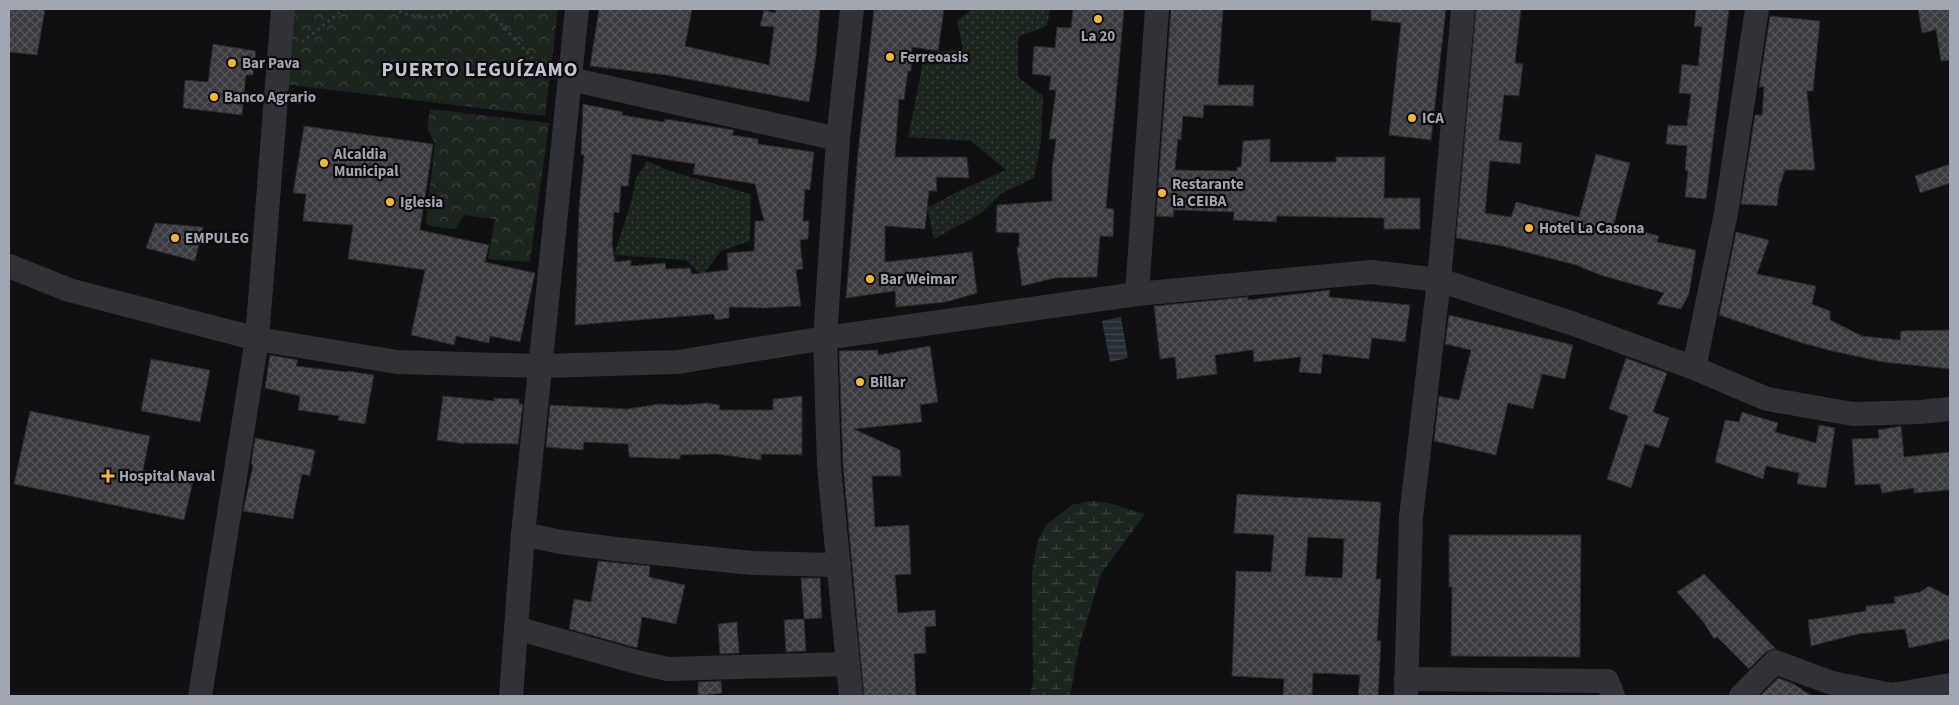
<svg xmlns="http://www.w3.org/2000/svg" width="1959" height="705" viewBox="0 0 1959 705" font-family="'Source Sans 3',sans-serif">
  <defs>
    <pattern id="grass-dots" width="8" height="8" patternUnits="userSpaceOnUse" patternTransform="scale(1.25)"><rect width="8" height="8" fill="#1c241e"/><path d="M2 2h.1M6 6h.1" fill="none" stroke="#3a413c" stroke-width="1.8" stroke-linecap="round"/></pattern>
    <pattern id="wetland-marsh" width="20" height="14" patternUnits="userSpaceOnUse" patternTransform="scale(1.25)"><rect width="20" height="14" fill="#1c241e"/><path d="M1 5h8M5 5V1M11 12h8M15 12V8" fill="none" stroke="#3a413c"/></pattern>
    <pattern id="park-crowns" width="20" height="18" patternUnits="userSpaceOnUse" patternTransform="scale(1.25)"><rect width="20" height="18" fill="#1c241e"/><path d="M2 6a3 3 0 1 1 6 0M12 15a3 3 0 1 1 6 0" fill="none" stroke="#3a413c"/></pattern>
    <pattern id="water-rules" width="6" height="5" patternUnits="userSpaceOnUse" patternTransform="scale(1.25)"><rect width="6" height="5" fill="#262e36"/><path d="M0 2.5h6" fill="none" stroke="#424951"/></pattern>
    <pattern id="building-cross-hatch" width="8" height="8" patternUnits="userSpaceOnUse" patternTransform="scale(1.25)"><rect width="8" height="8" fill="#3a3b3f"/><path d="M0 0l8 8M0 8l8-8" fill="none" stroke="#535458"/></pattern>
  </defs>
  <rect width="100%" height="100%" fill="#101012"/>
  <!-- grass -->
  <g fill="url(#grass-dots)">
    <polygon points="972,9 1050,9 1047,26 1018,37 1018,77 1043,96 1041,141 1034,178 1002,193 980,214 934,239 927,208 955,193 1006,170 971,141 908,137 921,73 923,54 963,49 957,21"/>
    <polygon points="647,161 673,172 751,194 750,241 721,251 702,276 686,260 614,255 630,206 636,178"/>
  </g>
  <!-- wetland -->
  <polygon fill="url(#wetland-marsh)" points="1091,501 1108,503 1145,514 1101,574 1079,647 1070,696 1030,696 1033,682 1032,572 1038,540 1046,525 1072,505"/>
  <!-- park -->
  <g fill="url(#park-crowns)">
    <polygon points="292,9 558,9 545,116 283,84"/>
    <polygon points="430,109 549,123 530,262 488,259 495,219 464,215 455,229 430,226 426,223 435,143 427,129"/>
  </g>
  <!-- water -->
  <polygon fill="url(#water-rules)" points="1121,317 1128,358 1110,362 1102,321"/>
  <!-- building -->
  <g fill="url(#building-cross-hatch)" stroke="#2a2a2e" fill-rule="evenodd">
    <polygon points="9,9 45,9 37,55 9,52"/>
    <polygon points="599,9 692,9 685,46 769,65 774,27 760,26 764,10 775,13 776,9 820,9 816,55 809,102 666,75 590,66"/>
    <polygon points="874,9 944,9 938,51 912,47 911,71 908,71 904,100 899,99 895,157 967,157 969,178 936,177 937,191 929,191 925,229 885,226 885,262 972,252 977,293 946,302 896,307 895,291 846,298 858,153"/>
    <polygon points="1073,9 1124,9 1106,208 1114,209 1113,237 1100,236 1097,277 1055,278 1022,286 1017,247 1019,247 1019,233 996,232 997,205 1052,201 1052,168 1056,139 1049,139 1056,90 1049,90 1051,76 1032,74 1034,46 1055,48 1057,27 1071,28"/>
    <polygon points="1171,9 1223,9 1218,85 1254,85 1253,106 1204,105 1203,118 1183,116 1181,140 1178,139 1175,170 1237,171 1237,167 1241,167 1243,141 1270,139 1270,162 1336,162 1336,157 1385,157 1384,198 1420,198 1420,229 1384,229 1384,218 1277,216 1276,222 1233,220 1234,212 1174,210 1173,217 1156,216"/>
    <polygon points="1371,9 1446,9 1431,140 1389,135 1401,23 1371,20"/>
    <polygon points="1476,9 1521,9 1515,63 1523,64 1519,96 1504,95 1499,140 1522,143 1520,164 1490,161 1485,213 1511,217 1516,202 1579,217 1596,154 1630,163 1614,224 1659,236 1657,242 1696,250 1689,294 1681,309 1657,304 1664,293 1600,275 1576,265 1502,246 1456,238"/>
    <polygon points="1696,9 1729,9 1706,199 1685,197 1688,171 1685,170 1687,146 1666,144 1668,125 1687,126 1691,94 1679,93 1682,64 1698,66 1702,27 1694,26"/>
    <polygon points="1918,9 1950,9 1950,60 1941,61 1936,30 1922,33"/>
    <polygon points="1770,16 1820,21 1813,91 1807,91 1815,170 1785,170 1779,188 1777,206 1741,204 1755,115 1762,115 1764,87 1759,87"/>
    <polygon points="213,44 256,51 253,75 246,75 242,115 183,108 185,80 208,82"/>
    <path d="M583 104 623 112 622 115 664 122 665 119 734 130 732 135 758 139V144L814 152 810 190 805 189 803 221H809L808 239 800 240 803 269 796 270 801 306 766 308 729 307V318L715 320 714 314 575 325 579 208 584 155 581 154ZM632 154 695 164 693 174 755 184 764 221H755L754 251 727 253 728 270 692 274 690 268 666 269 665 263 631 266V260L615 262 612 244 614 212 619 213 621 186H628Z"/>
    <polygon points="304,126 433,144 420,230 489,245 485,262 535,273 520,342 490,336 489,343 456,336 454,345 411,335 425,270 348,259 353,225 303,221 306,194 293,193"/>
    <polygon points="1950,164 1950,183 1920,193 1915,176"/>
    <polygon points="155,223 203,227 195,261 146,248"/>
    <polygon points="1736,232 1769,240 1757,274 1816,286 1812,304 1830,311 1830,320 1862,336 1900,340 1901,331 1950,330 1950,369 1883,362 1832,351 1802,343 1719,315"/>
    <polygon points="1330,290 1329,297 1410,305 1405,342 1372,338 1369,359 1323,354 1321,374 1299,372 1301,357 1254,362 1253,350 1215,355 1217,374 1177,379 1175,357 1160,359 1154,306 1248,297 1248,300"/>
    <polygon points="1449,315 1573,345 1565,379 1542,374 1533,409 1508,403 1496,455 1434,441 1439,396 1459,400 1471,350 1445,344"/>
    <polygon points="930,346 938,402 920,405 922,422 854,429 900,450 901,476 872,476 875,527 909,525 911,574 895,575 898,613 935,610 936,626 925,627 926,653 914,654 916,696 864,696 843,465 839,351 878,350 878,355"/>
    <polygon points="270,355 298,360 296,366 347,372 348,371 374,375 365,424 338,420 339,416 298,410 300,396 265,388"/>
    <polygon points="1626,358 1667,373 1653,412 1669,418 1659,448 1645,444 1631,488 1607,479 1628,416 1609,409"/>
    <polygon points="151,359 210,370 200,422 141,411"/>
    <polygon points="443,396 494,401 494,398 519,399 519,404 523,404 518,444 464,443 464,444 437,440"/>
    <polygon points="802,396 802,455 761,454 761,460 716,454 680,455 680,459 629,457 628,444 584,442 583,450 546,447 550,405 627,409 659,404 684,405 707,403 720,405 719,410 773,410 773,399"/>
    <polygon points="30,411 150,436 143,470 193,481 184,520 14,484"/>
    <polygon points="1742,412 1778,423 1775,432 1816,443 1819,425 1835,428 1826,488 1797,484 1799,473 1766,466 1763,479 1715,462 1725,420 1739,422"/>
    <polygon points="1901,426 1904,457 1950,452 1950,490 1914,493 1914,488 1882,493 1880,484 1855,485 1852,439 1879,438 1878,430"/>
    <polygon points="255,438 315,450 310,476 302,474 293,519 243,511 253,465 251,464"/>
    <path d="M1237 494 1381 502 1376 579H1381L1377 641H1381L1378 696H1358L1360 675 1313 673 1312 696H1283L1284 679 1232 676 1236 571 1271 572 1274 535 1234 533ZM1308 537 1344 539 1342 578 1305 576Z"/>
    <polygon points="1449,535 1581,535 1580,657 1451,656 1452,587 1449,587"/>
    <polygon points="598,561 650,566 649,577 685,585 676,624 642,617 637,648 569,629 574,599 591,602"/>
    <polygon points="1704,574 1776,649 1772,649 1766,652 1749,669 1717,637 1714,639 1704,623 1677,592"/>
    <polygon points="801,578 820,578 822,618 804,619"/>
    <polygon points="1929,586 1950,597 1950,639 1909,648 1905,629 1858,634 1811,646 1808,620 1866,611 1866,606 1895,603 1894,597 1920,592"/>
    <polygon points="804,619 806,651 786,652 784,620"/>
    <polygon points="737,622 739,653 720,654 718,624"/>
    <polygon points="1778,678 1792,683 1812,696 1760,696"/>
    <polygon points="721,681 722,693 698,696 698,682"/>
  </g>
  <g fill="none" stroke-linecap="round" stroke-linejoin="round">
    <!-- path -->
    <g stroke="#37393e" stroke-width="3" stroke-dasharray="2.5 4" stroke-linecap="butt">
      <path d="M393 9C419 20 434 20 460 9"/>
      <polyline points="487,9 549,76"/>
      <polyline points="302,42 344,9"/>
    </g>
    <!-- minor -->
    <g stroke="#313237" stroke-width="24">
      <polyline points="570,79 838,139"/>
      <polyline points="9,266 69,290 257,339 397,362 541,366 678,362 825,338 1137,294 1371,272 1439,280 1574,324 1694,368 1767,399 1853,414 1920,412 1950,409"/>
      <polyline points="1137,294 1157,9"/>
      <polyline points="1694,368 1726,213 1757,9"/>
      <polyline points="523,534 561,542 615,549 752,563 839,565"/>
      <polyline points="516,628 640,663 668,669 847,664"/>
      <polyline points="1406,679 1607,681 1613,696"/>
      <polyline points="200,696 257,339 283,9"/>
      <polyline points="511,696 523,534 577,9"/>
      <polyline points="851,696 829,466 825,338 838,139 852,9"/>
      <polyline points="1406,696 1411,517 1439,280 1463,9"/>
      <polyline points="1741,696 1775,662 1832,683 1892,695 1950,685"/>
    </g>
  </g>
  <!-- markers -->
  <g fill="#f8b822" stroke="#0b0b0d" stroke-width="2">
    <circle cx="1098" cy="19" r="5"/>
    <circle cx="890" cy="57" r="5"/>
    <circle cx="232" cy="63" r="5"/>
    <circle cx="214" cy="97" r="5"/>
    <circle cx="1412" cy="118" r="5"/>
    <circle cx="324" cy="163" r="5"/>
    <circle cx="1162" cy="193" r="5"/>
    <circle cx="390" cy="202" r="5"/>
    <circle cx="1529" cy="228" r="5"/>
    <circle cx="175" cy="238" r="5"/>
    <circle cx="870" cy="279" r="5"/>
    <circle cx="860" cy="382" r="5"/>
    <path d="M105.5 468.5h5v5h5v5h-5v5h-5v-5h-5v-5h5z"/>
  </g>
  <g text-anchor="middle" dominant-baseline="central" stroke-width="4.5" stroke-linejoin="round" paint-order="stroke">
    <!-- poi labels -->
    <g font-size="15" font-weight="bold" fill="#a1a6b3" stroke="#0b0b0d" text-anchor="start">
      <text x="1098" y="36" text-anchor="middle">La 20</text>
      <text x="900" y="57">Ferreoasis</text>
      <text x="242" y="63">Bar Pava</text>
      <text x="224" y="97">Banco Agrario</text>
      <text x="1422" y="118">ICA</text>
      <text x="334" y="154">Alcaldia<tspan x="334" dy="17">Municipal</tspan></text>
      <text x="1172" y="184">Restarante<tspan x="1172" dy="17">la CEIBA</tspan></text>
      <text x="400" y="202">Iglesia</text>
      <text x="1539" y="228">Hotel La Casona</text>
      <text x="185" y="238">EMPULEG</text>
      <text x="880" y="279">Bar Weimar</text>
      <text x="870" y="382">Billar</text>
      <text x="119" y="476">Hospital Naval</text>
    </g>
    <!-- district labels -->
    <g font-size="20" font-weight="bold" letter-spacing="1" fill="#c2c5cf" stroke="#0b0b0d">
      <text x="480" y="70">PUERTO LEGUÍZAMO</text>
    </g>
  </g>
  <!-- border -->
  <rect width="1959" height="705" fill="none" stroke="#a1a6b3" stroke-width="20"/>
</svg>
